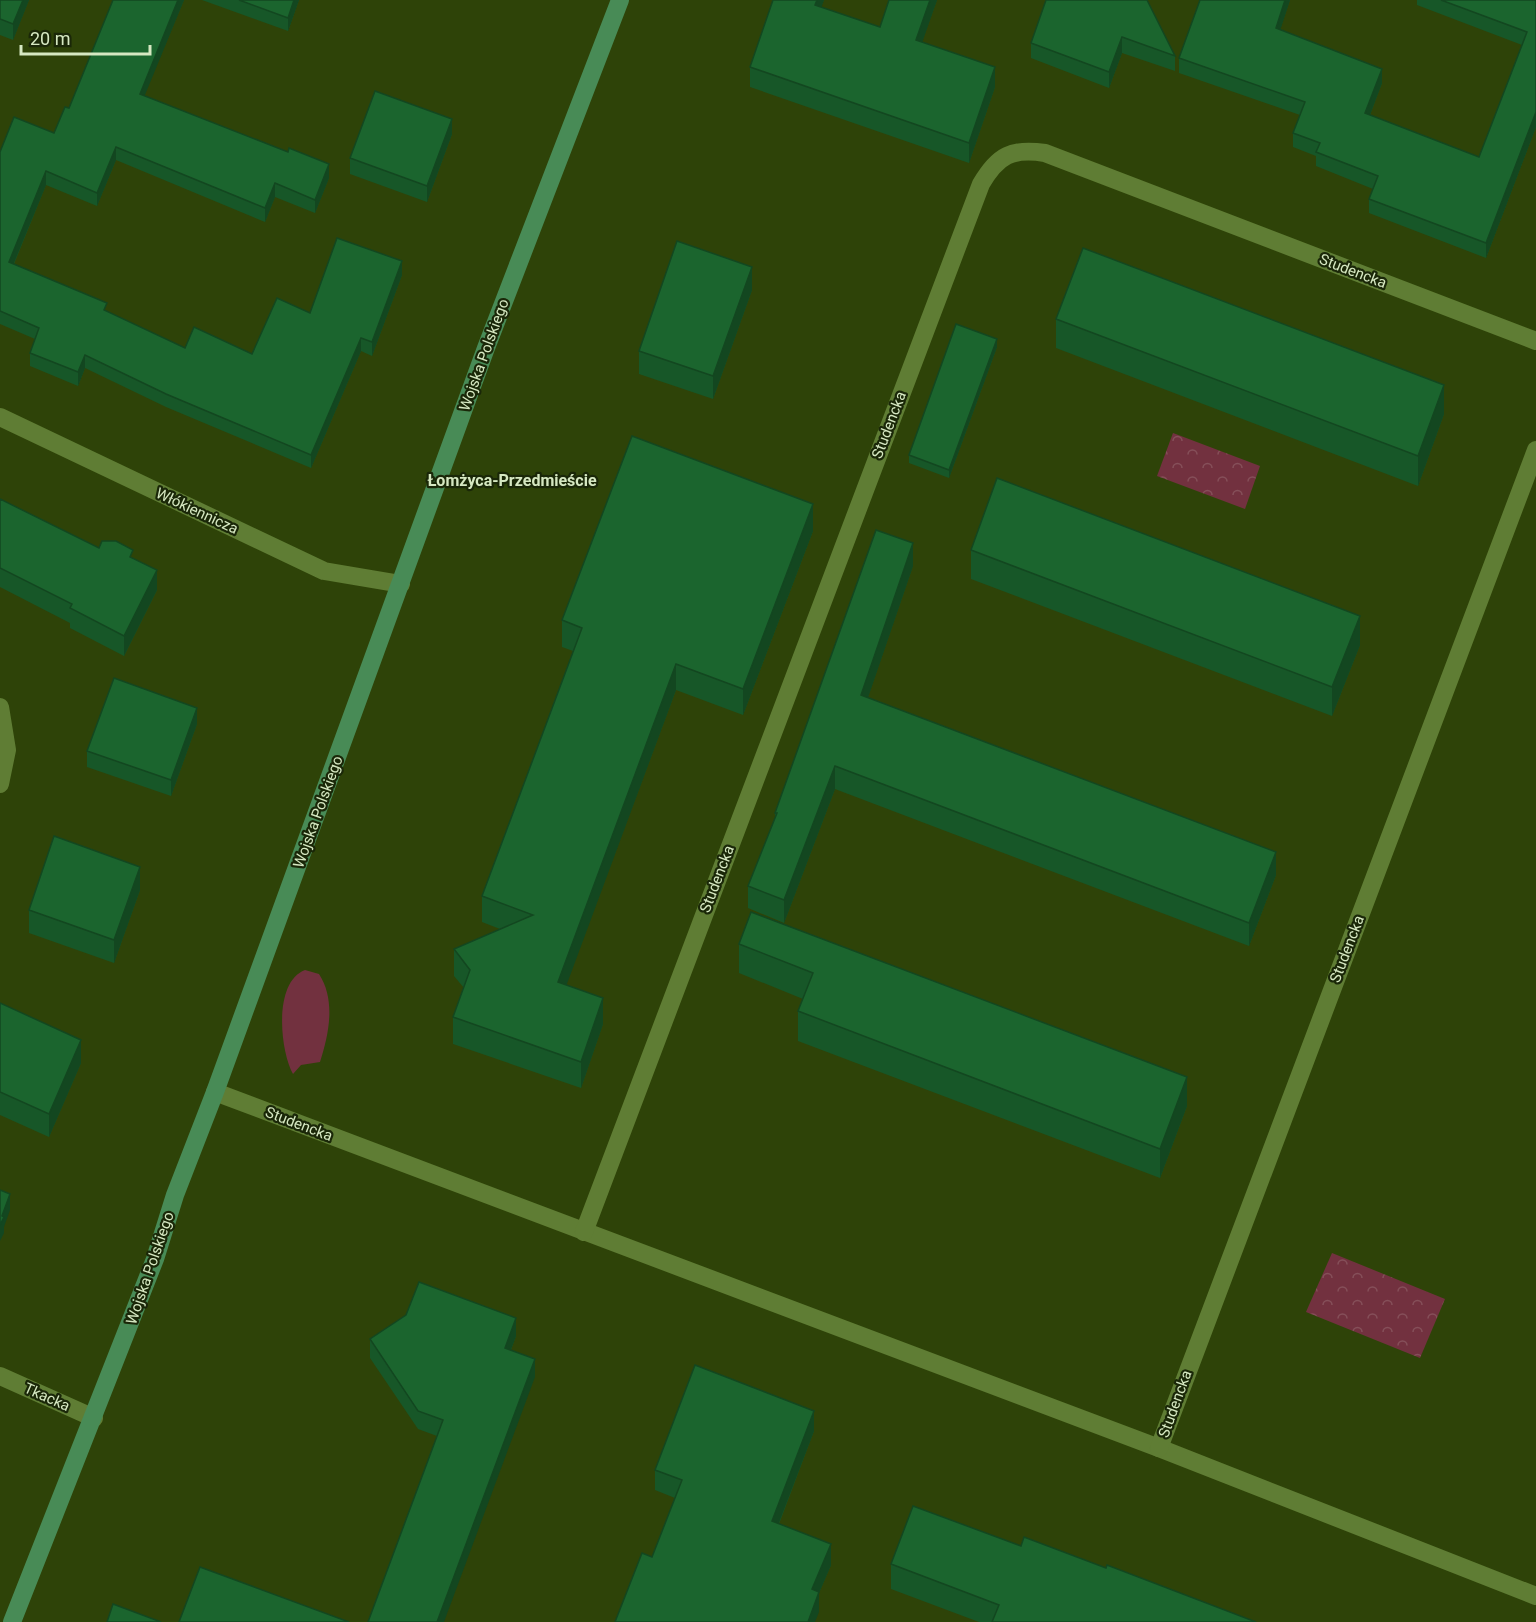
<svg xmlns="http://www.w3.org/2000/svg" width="1536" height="1622" viewBox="0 0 1536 1622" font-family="Roboto,sans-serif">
  <defs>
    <pattern id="park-crowns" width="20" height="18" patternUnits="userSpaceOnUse" patternTransform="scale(1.5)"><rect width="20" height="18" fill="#72313f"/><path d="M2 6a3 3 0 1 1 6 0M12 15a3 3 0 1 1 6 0" fill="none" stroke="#854f59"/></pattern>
  </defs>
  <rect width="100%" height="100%" fill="#2e4308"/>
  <!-- green -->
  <path fill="#72313f" d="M305 970 319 974C336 1000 329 1034 320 1062L301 1065 293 1074C280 1051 273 982 305 970Z"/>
  <!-- park -->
  <g fill="url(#park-crowns)">
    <polygon points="1173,433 1260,466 1245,509 1157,476"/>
    <polygon points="1332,1253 1445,1299 1420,1358 1306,1312"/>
  </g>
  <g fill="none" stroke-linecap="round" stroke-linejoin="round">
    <!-- street -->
    <g stroke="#5f7d34" stroke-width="18">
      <polyline points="0,417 324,571 401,584"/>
      <polyline points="0,707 7,750 0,784"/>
      <polyline points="215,1092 1159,1448 1536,1596"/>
      <path d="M584 1232 981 184C998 155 1012 148 1045 153L1536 341"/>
      <polyline points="0,1376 94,1418"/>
      <polyline points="1159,1448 1536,450"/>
    </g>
    <!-- secondary -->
    <polyline stroke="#488b56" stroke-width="18" points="12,1622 155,1259 175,1195 215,1092 486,348 620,0"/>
  </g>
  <!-- wall -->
  <g fill="#175728">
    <polygon points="0,0 29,0 13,40 0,35"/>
    <polygon points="113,0 184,0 144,96 329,178 315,213 275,197 265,222 116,160 97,206 46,185 14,264 107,311 185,348 252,354 310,313 402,275 372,356 361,351 311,468 166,407 85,368 78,386 30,366 30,353 35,339 0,324 0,152 54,133 69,108"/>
    <polygon points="202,0 299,0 288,31"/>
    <polygon points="773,0 824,0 821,7 880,27 937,0 922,42 995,87 969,163 750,87 750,67"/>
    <polygon points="1046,0 1175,56 1175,71 1122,53 1109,88 1031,58 1031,43"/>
    <polygon points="1200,0 1290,0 1280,30 1382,83 1370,115 1479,157 1522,45 1417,5 1417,0 1536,0 1536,127 1486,258 1369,213 1369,199 1373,189 1316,166 1316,156 1293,147 1293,133 1300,115 1179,73 1179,58"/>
    <polygon points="452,134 427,202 350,174 350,158"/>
    <polygon points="752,290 713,399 639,374 639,351"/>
    <polygon points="1056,319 1444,414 1418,486 1056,348"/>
    <polygon points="997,347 949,478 909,463 909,455"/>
    <polygon points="0,499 99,548 133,559 157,590 124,656 70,628 70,623 0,587"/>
    <polygon points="813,531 743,715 676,690 566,985 603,1024 581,1088 453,1044 453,1017 464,988 454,976 454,949 500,929 482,922 482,896 573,651 562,647 562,620"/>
    <polygon points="971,550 1360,645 1332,716 971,579"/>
    <polygon points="913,566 868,697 1276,875 1249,946 835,789 784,923 748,908 748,886 775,819 775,813"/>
    <polygon points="197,724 171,796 87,767 87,751"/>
    <polygon points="140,890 114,963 29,933 29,910"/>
    <polygon points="739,944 1187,1106 1160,1178 798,1041 798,1011 803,999 739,973"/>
    <polygon points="0,1003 81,1063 49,1137 0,1115"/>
    <polygon points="516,1336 511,1350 535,1377 437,1436 418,1429 370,1358 370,1339"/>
    <polygon points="814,1431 779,1524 831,1565 819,1593 819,1612 652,1557 675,1498 655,1490 655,1470"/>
    <polygon points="1021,1546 1106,1568 1256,1622 979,1622 891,1589 891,1564"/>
  </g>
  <!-- shaded-wall -->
  <g fill="#134720">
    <polygon points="23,0 29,0 13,40 13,24"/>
    <polygon points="178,0 184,0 140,107 140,94"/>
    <polygon points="294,0 299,0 288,31 288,18"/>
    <polygon points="817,0 824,0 815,25 815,5"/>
    <polygon points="930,0 937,0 916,60 916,40"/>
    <polygon points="1285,0 1290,0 1276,43 1276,28"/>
    <polygon points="1122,37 1122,53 1109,88 1109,72"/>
    <polygon points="995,67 995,87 969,163 969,143"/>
    <polygon points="1382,69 1382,83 1365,128 1365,113"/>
    <polygon points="1536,112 1536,127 1486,258 1486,243"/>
    <polygon points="452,119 452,134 427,202 427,186"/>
    <polygon points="116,147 116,160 97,206 97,193"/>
    <polygon points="329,164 329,178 315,213 315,200"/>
    <polygon points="46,171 46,185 9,275 9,262"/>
    <polygon points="275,183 275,197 265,222 265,208"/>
    <polygon points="402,261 402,275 372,356 372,342"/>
    <polygon points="752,267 752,290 713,399 713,376"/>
    <polygon points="361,338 361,351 311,468 311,455"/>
    <polygon points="997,339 997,347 949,478 949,470"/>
    <polygon points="85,355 85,368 78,386 78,372"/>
    <polygon points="1444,385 1444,414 1418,486 1418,456"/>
    <polygon points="813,504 813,531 743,715 743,689"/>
    <polygon points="913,543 913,566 861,718 861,695"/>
    <polygon points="157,570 157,590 124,656 124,636"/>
    <polygon points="1360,616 1360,645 1332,716 1332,687"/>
    <polygon points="676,664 676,690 558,1008 558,982"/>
    <polygon points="197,708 197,724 171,796 171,780"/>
    <polygon points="835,766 835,789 784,923 784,900"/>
    <polygon points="1276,852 1276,875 1249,946 1249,923"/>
    <polygon points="140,867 140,890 114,963 114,940"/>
    <polygon points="603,998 603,1024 581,1088 581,1062"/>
    <polygon points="81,1040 81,1063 49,1137 49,1114"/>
    <polygon points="1187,1077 1187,1106 1160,1178 1160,1149"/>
    <polygon points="10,1194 10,1210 4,1227 4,1233 0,1241 0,1225 2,1216"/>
    <polygon points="516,1318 516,1336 505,1366 505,1348"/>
    <polygon points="535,1359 535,1377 444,1622 437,1622"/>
    <polygon points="814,1411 814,1431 772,1541 772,1521"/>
    <polygon points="831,1544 831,1565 819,1593 819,1612 815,1622 808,1622 812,1589"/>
  </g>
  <!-- building -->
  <g fill="#1b652e" stroke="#134720" stroke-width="1.5">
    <polygon points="0,0 23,0 13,24 0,19"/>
    <polygon points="113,0 178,0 140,94 288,152 289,148 329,164 315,200 275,183 265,208 116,147 97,193 46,171 9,262 107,303 104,310 185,348 194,327 252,354 277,298 310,313 337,238 402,261 372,342 361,338 311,455 166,394 85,355 78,372 30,353 39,328 0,311 0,152 14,117 54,133 65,107 69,108"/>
    <polygon points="239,0 294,0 288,18"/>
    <polygon points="773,0 817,0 815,5 880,27 889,0 930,0 916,40 995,67 969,143 750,67"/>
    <polygon points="1046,0 1147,0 1175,56 1122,37 1109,72 1031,43"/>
    <polygon points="1200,0 1285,0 1276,28 1382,69 1365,113 1479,157 1527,32 1441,0 1536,0 1536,112 1486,243 1369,199 1378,176 1316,152 1320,143 1293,133 1305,102 1179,58"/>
    <polygon points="375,91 452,119 427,186 350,158"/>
    <polygon points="677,241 752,267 713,376 639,351"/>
    <polygon points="1083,248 1444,385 1418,456 1056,319"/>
    <polygon points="956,324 997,339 949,470 909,455"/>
    <polygon points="632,436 813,504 743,689 676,664 558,982 603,998 581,1062 453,1017 470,970 454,949 533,915 482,896 582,628 562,620"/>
    <polygon points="997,478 1360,616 1332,687 971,550"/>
    <polygon points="0,499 99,548 102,541 116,541 133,550 130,557 157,570 124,636 70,608 72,604 0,568"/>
    <polygon points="876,530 913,543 861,695 1276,852 1249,923 835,766 784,900 748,886 777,813 775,813"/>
    <polygon points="114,678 197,708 171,780 87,751"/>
    <polygon points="54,836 140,867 114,940 29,910"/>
    <polygon points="751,912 1187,1077 1160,1149 798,1011 813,973 739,944"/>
    <polygon points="0,1003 81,1040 49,1114 0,1092"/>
    <polygon points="0,1190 10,1194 2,1216 4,1217 0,1225"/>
    <polygon points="419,1282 516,1318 505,1348 535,1359 437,1622 368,1622 443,1420 418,1411 370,1339 406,1315"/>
    <polygon points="695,1365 814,1411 772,1521 831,1544 812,1589 819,1592 808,1622 615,1622 642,1553 652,1557 682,1480 655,1470"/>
    <polygon points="913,1506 1021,1546 1024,1537 1106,1568 1107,1565 1256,1622 992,1622 999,1605 891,1564"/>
    <polygon points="200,1567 349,1622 179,1622"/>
    <polygon points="113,1604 161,1622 107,1622"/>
  </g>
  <g text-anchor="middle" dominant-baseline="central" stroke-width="4.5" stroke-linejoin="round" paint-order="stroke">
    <!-- street labels -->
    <g font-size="15" fill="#d6e8c2" stroke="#1a2708">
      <text transform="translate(1353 271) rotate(21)">Studencka</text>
      <text transform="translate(484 355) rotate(-70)">Wojska Polskiego</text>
      <text transform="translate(889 425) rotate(-69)">Studencka</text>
      <text transform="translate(197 511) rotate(25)">Włókiennicza</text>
      <text transform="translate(318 812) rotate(-70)">Wojska Polskiego</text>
      <text transform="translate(717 879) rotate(-69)">Studencka</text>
      <text transform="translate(1347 949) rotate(-69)">Studencka</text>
      <text transform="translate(299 1124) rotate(21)">Studencka</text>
      <text transform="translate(150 1268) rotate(-71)">Wojska Polskiego</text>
      <text transform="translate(47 1397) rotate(24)">Tkacka</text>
      <text transform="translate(1175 1404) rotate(-70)">Studencka</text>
    </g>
    <!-- neighbourhood labels -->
    <g font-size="16" font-weight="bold" fill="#d6e8c2" stroke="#1a2708">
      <text x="512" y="480">Łomżyca-Przedmieście</text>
    </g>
  </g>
  <!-- scale -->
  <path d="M21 45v9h129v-9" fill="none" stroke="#d6e8c2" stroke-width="3"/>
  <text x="30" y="45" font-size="18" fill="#d6e8c2" stroke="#1a2708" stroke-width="4.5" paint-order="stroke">20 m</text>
</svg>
